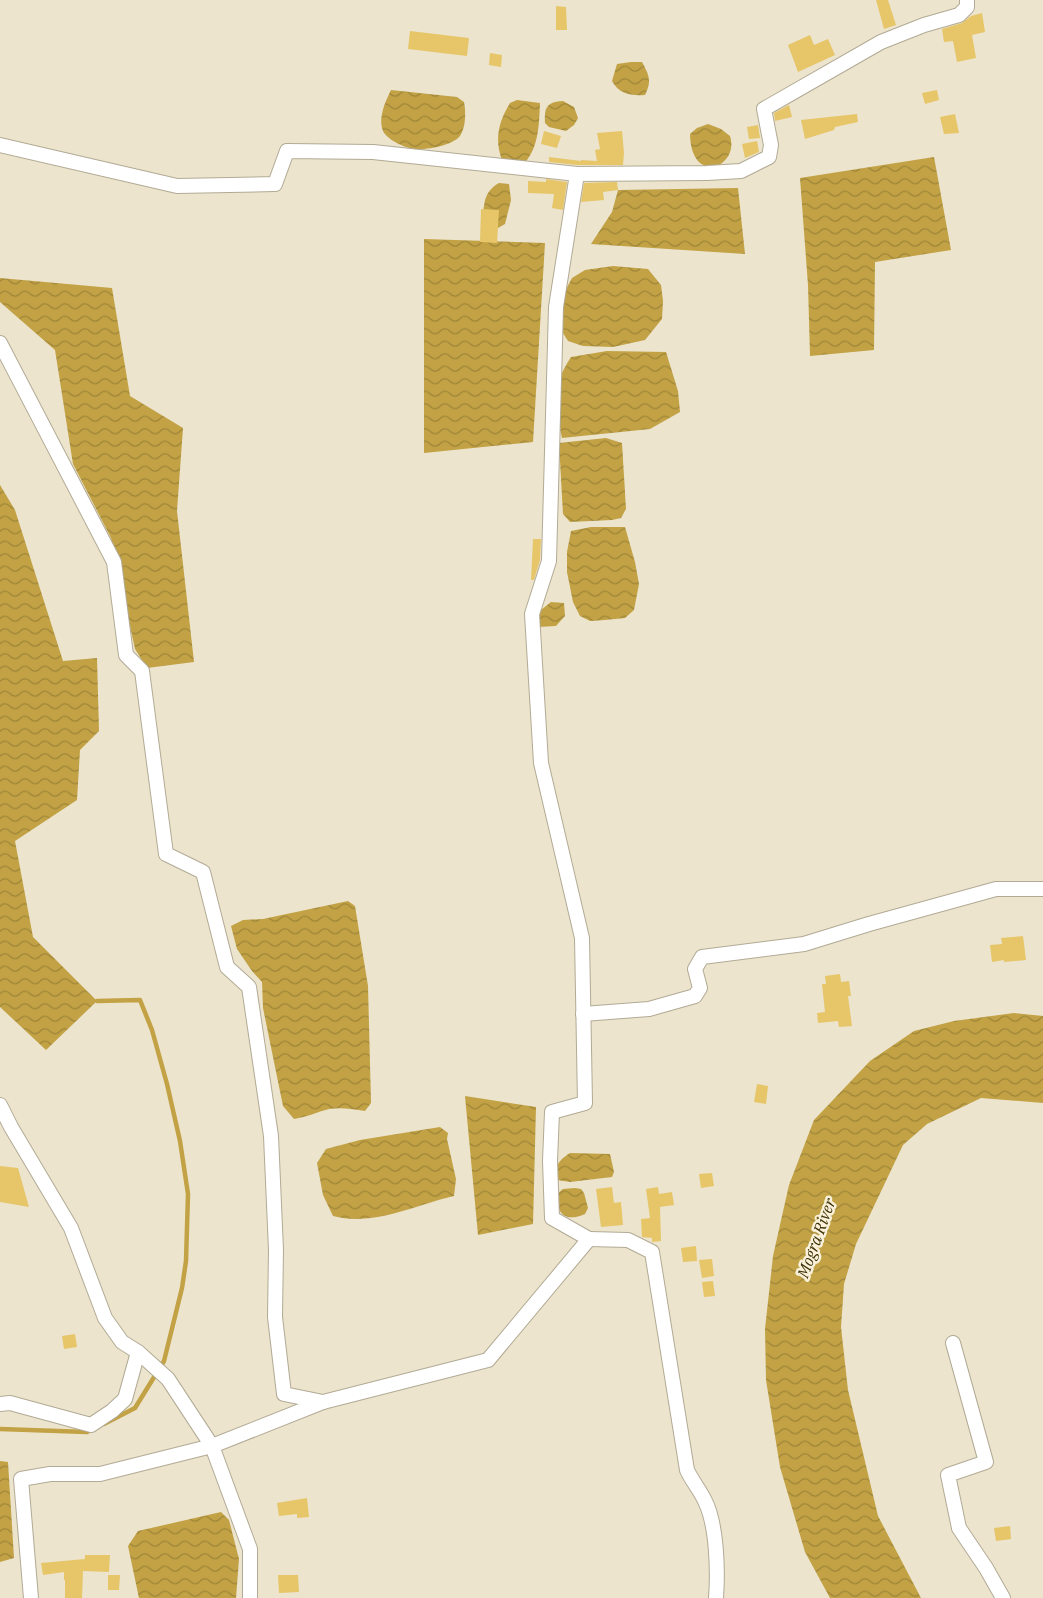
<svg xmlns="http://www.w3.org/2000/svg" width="1043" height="1598" viewBox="0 0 1043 1598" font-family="'IBM Plex Serif',serif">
  <defs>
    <pattern id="water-waves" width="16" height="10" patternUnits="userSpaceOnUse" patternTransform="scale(1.25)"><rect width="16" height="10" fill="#c2a244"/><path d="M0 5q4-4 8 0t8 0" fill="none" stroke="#9e8539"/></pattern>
  </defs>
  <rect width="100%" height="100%" fill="#ece4cd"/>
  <!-- water -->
  <g fill="url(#water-waves)">
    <path d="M631 62H642C649 75 652 81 645 95 631 96 619 94 612 81L617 64Z"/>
    <path d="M391 90 457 97 464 102C466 112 466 127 460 136 453 145 428 150 416 149 407 149 387 140 383 131 378 118 385 102 391 90Z"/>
    <path d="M517 100 540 103C539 125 539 148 523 165L502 160C494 139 499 121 510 103Z"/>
    <path d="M563 101 574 107 578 118 574 125 566 131 549 127 545 123C544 107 547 102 563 101Z"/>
    <path d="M708 124 721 129 730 136C740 167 691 187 690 134L697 128Z"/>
    <polygon points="934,157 951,250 875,262 874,350 810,356 808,285 800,178"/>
    <path d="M499 183 509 184 511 200 505 224 498 228 483 217C484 201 485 191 499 183Z"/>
    <polygon points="738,188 745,254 591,244 612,212 618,190"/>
    <polygon points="424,239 545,243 533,442 424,453"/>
    <polygon points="613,266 648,269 661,285 663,301 662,319 645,340 613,347 583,346 568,341 561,330 563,295 572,278 585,270"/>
    <polygon points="0,278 112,288 130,396 183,428 177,511 194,662 147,668 135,649 111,538 73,464 55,350 0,302"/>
    <path d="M607 351 666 352 678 391 680 412 650 429 562 438C558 421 556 400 559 382 561 373 566 365 571 357Z"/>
    <polygon points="606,438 622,443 626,509 621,518 612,520 570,522 563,514 559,443"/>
    <polygon points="0,485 15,510 63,661 97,658 99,731 80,750 77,800 15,841 33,937 97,1001 46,1050 0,1007"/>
    <polygon points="591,527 625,527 635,562 639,584 634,610 625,618 605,620 590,621 580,616 573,602 567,572 567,552 571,531"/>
    <polygon points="551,602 564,603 565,616 556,626 538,627 537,618 541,610"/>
    <path d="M348 901 355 906 368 986 371 1103 365 1111C353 1109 341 1107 329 1109 317 1112 307 1117 294 1119L283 1106 263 1008 262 982 252 971 237 949 231 926 243 920 263 919Z"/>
    <polygon points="1014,1013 1043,1016 1043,1103 981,1098 927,1124 903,1145 856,1244 844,1284 841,1327 848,1390 878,1516 921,1598 830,1598 805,1552 780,1467 766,1380 765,1329 773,1256 789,1185 814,1120 870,1061 914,1031 954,1021"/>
    <polygon points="465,1096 536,1107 533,1224 478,1235"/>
    <path d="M440 1127 448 1133 447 1139 456 1179 454 1196C415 1205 372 1227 333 1216L323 1195 317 1163 326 1149 360 1140Z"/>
    <path d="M570 1153 610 1154 614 1172 612 1177 570 1182 557 1180C553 1167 559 1160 570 1153Z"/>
    <path d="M575 1188 581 1189 584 1193 588 1208 585 1214C565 1223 555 1213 558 1193L563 1189Z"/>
    <polygon points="0,1461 8,1462 14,1558 0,1562"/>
    <polygon points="221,1512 229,1520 239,1559 236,1598 139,1598 128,1546 138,1531"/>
  </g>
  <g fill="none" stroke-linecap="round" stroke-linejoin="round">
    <!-- stream -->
    <g stroke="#c2a244" stroke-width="4.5">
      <polyline points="97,1001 140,1000 152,1030 167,1084 180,1141 188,1194 186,1261 182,1288 164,1361 135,1408 104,1424"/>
      <polyline points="0,1429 87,1432 93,1429"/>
    </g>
  </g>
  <!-- building -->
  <g fill="#e6c669">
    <polygon points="876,0 888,0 896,25 884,29"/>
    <polygon points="556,6 566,7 567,30 556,30"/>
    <polygon points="982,13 985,32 972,35 976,58 957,62 953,41 944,42 942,29 962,23 971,16"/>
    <polygon points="410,31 469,38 467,56 408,49"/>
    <polygon points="810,35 814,45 828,39 835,55 798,72 788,45"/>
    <polygon points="490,53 502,55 501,67 489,65"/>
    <polygon points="937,90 939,100 925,104 922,93"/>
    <polygon points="789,105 792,117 775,121 774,113"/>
    <polygon points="857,114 858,122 835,127 834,130 805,139 801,120"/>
    <polygon points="955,114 959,133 944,134 940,117"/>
    <polygon points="758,125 760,138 749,139 747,127"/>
    <polygon points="544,131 561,136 557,148 541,144"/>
    <polygon points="622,131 624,153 623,165 577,165 549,162 549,157 581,161 581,160 597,161 595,150 600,149 597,133"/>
    <polygon points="757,141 759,152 745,158 742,144"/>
    <polygon points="546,179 567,182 563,210 552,208 554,194 528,193 528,181 546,182"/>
    <polygon points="617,182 618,190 603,192 604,200 581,202 584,183"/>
    <polygon points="481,209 499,210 497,243 480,242"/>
    <polygon points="533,539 541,539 540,560 534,580 531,580"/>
    <polygon points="1023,936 1026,960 1004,962 1004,960 992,962 990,945 1002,944 1001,938"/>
    <polygon points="840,974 841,982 849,981 851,996 848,996 852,1026 839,1027 838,1021 818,1023 817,1013 825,1012 822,984 826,984 825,976"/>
    <polygon points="757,1084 768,1086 766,1104 754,1102"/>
    <polygon points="0,1166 18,1168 29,1207 0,1202"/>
    <polygon points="712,1173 714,1186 701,1188 699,1174"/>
    <polygon points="612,1187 614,1203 621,1202 623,1225 601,1227 596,1189"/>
    <polygon points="658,1187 659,1194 672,1192 674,1205 660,1207 661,1241 652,1242 652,1238 642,1237 641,1219 650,1218 646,1189"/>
    <polygon points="696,1246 697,1261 683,1262 681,1248"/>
    <polygon points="712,1259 714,1276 702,1278 699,1260"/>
    <polygon points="713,1281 715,1296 704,1297 702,1282"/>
    <polygon points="75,1334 77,1347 64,1349 62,1336"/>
    <polygon points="307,1498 309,1517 297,1518 297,1514 279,1516 277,1503"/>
    <polygon points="1010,1526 1011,1539 996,1541 994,1528"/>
    <polygon points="85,1555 110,1555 109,1572 83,1571 82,1598 65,1598 65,1580 64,1580 64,1572 43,1575 41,1563 85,1559"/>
    <polygon points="108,1575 120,1575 119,1590 108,1590"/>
    <polygon points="278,1575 298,1575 299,1592 279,1593"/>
  </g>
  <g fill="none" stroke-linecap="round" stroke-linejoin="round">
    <defs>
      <g id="minor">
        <polyline points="0,145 177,186 275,184 287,151 373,152 577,174 556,307 549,561 532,614 541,763 582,938 585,1103 552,1112 550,1161 552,1218 589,1239 488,1360 323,1402"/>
        <polyline points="577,174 707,173 741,171 769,157 771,145 764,109 881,42 924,25 959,15 967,7 967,0"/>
        <polyline points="0,343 114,562 126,655 142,671 166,854 203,872 227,967 249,987 271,1136 276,1250 275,1317 284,1394 323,1402 212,1446 100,1474 50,1474 21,1479 31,1598"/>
        <polyline points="583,1014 649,1009 695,996 700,988 695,969 702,957 804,944 869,924 996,889 1043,889"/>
        <polyline points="0,1105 11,1127 71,1228 105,1318 122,1342 138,1352 168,1379 212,1446 250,1549 250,1598"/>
        <path d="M589 1239 628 1240 652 1252 687 1470C692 1481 700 1490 705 1501 717 1525 718 1571 716 1598"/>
        <polyline points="953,1343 986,1462 948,1475 959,1528 986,1568 1003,1598"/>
        <polyline points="0,1404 10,1403 91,1425 112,1411 125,1399 138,1352"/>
      </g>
    </defs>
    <!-- minor casing -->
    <use href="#minor" stroke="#b2aa95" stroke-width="16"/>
    <!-- minor -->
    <use href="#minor" stroke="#fff" stroke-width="14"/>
  </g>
  <g text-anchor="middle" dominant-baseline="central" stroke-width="5" stroke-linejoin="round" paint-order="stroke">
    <!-- water labels -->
    <g font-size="16" font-style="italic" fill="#3d3006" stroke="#f9f1da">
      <text transform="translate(816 1238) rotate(-70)">Mogra River</text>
    </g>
  </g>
</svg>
